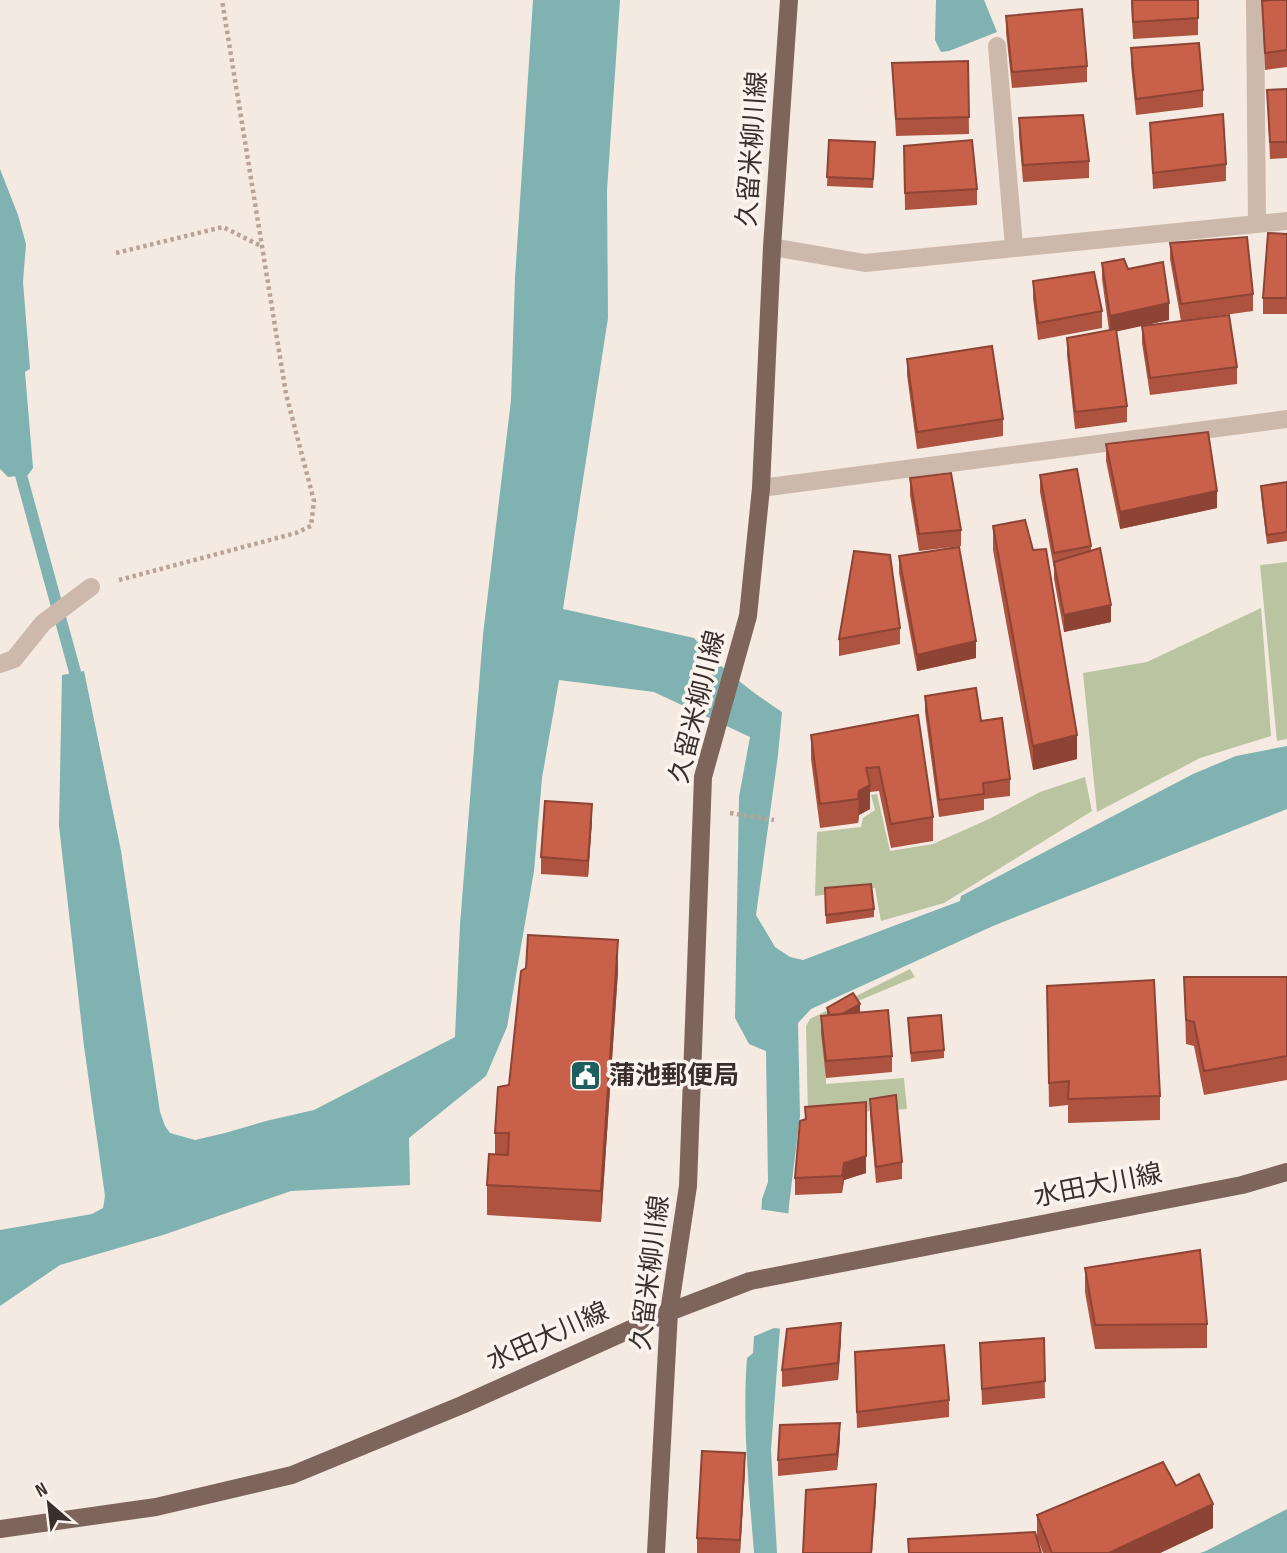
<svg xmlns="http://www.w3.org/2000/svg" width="1287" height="1553" viewBox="0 0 1287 1553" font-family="'Sofia Sans Condensed','Noto Sans JP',sans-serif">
  <rect width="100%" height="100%" fill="#f4eae1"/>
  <!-- green -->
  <g fill="#bac4a0">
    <polygon points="1287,562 1287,739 1277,741 1260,565"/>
    <polygon points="1261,608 1271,736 1200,758 1097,812 1083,673 1147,662"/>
    <polygon points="1085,777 1092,811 944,903 881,921 875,888 815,896 817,832 861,827 863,818 875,810 871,795 877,794 890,851 933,844 989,819 1040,792"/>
    <polygon points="910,969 915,977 844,1007 825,1027 826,1084 904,1078 907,1109 808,1115 806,1026 810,1019"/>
  </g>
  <!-- water -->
  <g fill="#7fb2b1">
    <path d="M533 0H620L607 190 608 318 563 609 694 638C719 667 750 691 782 712L778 755 756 915 775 947 790 957 803 960 960 901 961 896 1193 774 1236 756 1287 746V809L993 926 811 1009 798 1023 800 1116 789 1205 771 1450 777 1553H754C749 1488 742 1423 747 1358L753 1353 762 1199 768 1182 766 1051 749 1044 735 1018 739 797 750 737 654 692 559 680 542 778 534 871 507 1027 486 1076 409 1138 410 1185 291 1191 163 1235 60 1265 0 1306V1230L92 1214 103 1208 105 1196 84 1046 59 826 62 675 84 671 121 851 160 1112 165 1126 170 1133 195 1140 225 1133 266 1121 314 1110 455 1037 460 925 483 635 511 400 515 278Z"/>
    <polygon points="936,0 984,0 997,32 949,51 941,52 935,40"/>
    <polygon points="0,169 18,215 26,244 23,282 30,369 25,372 33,468 28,475 8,477 0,469"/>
    <polygon points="1287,1509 1287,1553 1200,1553 1206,1551"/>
  </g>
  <!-- pier -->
  <polygon fill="#f4eae1" points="758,1209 792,1214 784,1329 774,1328 750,1338"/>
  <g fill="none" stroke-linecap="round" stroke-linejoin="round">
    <!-- stream -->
    <polyline stroke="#7fb2b1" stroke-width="12" points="21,475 75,672"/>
    <!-- path -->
    <g stroke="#b9a396" stroke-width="4.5" stroke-dasharray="3.5 3.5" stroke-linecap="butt">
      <polyline points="116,253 223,227 261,246"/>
      <polyline points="119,580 296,533 311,526 314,501 286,394 222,0"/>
      <polyline points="730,813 774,820"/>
    </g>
    <!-- minor -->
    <g stroke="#cdb9ac" stroke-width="18">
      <polyline points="1255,0 1257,224"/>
      <polyline points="997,46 1014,247"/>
      <polyline points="772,247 865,263 1287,221"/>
      <polyline points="761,488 1287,419"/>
      <polyline points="0,664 14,659 43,623 91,587"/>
    </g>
    <!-- major -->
    <g stroke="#7d655c" stroke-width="18">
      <polyline points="0,1529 156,1507 292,1475 462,1405 669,1312 750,1281 1242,1185 1287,1172"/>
      <polyline points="656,1553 669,1312 688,1186 703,777 748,616 761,488 772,247 789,0"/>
    </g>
  </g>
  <!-- wall -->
  <g fill="#ad5340">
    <polygon points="1131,0 1198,0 1198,35 1133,39"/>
    <polygon points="1287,0 1287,67 1265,70 1262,1"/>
    <polygon points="1006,16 1087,66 1087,82 1012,88 1006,32"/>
    <polygon points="1131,48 1203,90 1203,107 1136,115 1131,65"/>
    <polygon points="968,61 969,134 896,136 892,63"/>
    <polygon points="1287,89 1287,158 1270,159 1267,90"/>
    <polygon points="1019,118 1089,161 1089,178 1023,182 1019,135"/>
    <polygon points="1150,123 1226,164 1226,181 1153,189"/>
    <polygon points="829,140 875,151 873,188 827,186"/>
    <polygon points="904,146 977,189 977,205 905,210"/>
    <polygon points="1287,234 1287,314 1263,314 1263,298"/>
    <polygon points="1170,243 1253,294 1253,311 1181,321 1170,259"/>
    <polygon points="1102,263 1128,269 1169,320 1116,331 1127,406 1127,422 1075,429 1067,355 1067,338 1109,330 1102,279"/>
    <polygon points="1033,281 1102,311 1102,328 1038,340 1033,298"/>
    <polygon points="1142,326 1237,367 1237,384 1150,395 1142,343"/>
    <polygon points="907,359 1003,419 1003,436 917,449 907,375"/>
    <polygon points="1106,444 1217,508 1120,529 1106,461"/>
    <polygon points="1040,475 1091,546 1091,551 1111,622 1064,632 1054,579 1054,569 1040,492"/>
    <polygon points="910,478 961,530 961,546 919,551 910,495"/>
    <polygon points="1287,482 1287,541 1267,544 1261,495 1261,486"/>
    <polygon points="993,526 1033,550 1077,759 1033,770 993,550"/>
    <polygon points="899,556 976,658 917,671 899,573"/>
    <polygon points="900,628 900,644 839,656 839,639"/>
    <polygon points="925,696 981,721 1010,779 1010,796 984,799 984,810 939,817 925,712"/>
    <polygon points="918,715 933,817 933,841 891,848 879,791 870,792 870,809 859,815 858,823 820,828 811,759 811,735"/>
    <polygon points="592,821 588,877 541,874 541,857"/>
    <polygon points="825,888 874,909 874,917 826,924"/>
    <polygon points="618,971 601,1222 487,1215 487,1185 495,1155 495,1133 509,1085"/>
    <polygon points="1184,977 1287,977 1287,1080 1204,1095 1194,1046 1186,1044"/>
    <polygon points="1047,986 1160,1096 1160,1120 1068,1123 1068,1105 1049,1107"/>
    <polygon points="827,1008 860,1012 892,1056 892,1072 826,1078 821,1033 821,1016 827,1015"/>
    <polygon points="908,1018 944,1050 944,1058 911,1062"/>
    <polygon points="870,1099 902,1162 902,1179 876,1183 870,1115"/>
    <polygon points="805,1107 866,1173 844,1180 842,1193 795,1195 795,1178 805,1119"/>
    <polygon points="1085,1268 1207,1324 1207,1348 1095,1349 1085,1292"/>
    <polygon points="1044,1338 1045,1398 982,1405 980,1343"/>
    <polygon points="841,1340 838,1380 782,1387 782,1370"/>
    <polygon points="855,1352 949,1400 949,1417 857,1428"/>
    <polygon points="840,1439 837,1470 778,1476 778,1460"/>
    <polygon points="745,1469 740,1553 697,1553 697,1538"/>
    <polygon points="1176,1486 1213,1528 1160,1553 1043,1553 1038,1540 1041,1553 908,1553 908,1539 1037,1538 1037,1515"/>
  </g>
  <!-- shaded-wall -->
  <g fill="#8d4434">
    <polygon points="1169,303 1169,320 1110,333 1110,316"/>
    <polygon points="1217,491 1217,508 1120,529 1120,512"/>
    <polygon points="1111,605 1111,622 1064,632 1064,615"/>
    <polygon points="976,641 976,658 917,671 917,655"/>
    <polygon points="1077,735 1077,759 1033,770 1033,746"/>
    <polygon points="870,785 870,809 859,815 858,823 859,791"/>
    <polygon points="592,804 592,821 588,877 588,861"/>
    <polygon points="618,940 618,971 601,1222 601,1191"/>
    <polygon points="860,1004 860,1013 832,1019"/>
    <polygon points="866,1156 866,1173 844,1180 842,1193 844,1163"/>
    <polygon points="841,1323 841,1340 838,1380 838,1363"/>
    <polygon points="840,1423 840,1439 837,1470 837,1454"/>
    <polygon points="745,1453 745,1469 740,1553 740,1540"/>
    <polygon points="876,1484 876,1501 872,1553 871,1553"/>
    <polygon points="1213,1504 1213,1528 1160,1553 1109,1553"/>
  </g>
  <!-- building -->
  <g fill="#c9614a" stroke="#8d4434" stroke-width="2">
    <polygon points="1132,0 1198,0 1198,18 1133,22"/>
    <polygon points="1270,0 1287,0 1287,50 1265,53 1262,1"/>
    <polygon points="1082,9 1087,66 1012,72 1006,16"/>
    <polygon points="1199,43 1203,90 1136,99 1131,48"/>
    <polygon points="968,61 969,117 896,119 892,63"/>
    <polygon points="1287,89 1287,142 1270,142 1267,90"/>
    <polygon points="1223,114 1226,164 1153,173 1150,123"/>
    <polygon points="1083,115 1089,161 1023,165 1019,118"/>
    <polygon points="829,140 875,142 873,179 827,177"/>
    <polygon points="972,140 977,189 905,193 904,146"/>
    <polygon points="1268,233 1287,234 1287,298 1263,298"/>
    <polygon points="1247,237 1253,294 1181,304 1170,243"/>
    <polygon points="1124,259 1128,269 1163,262 1169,303 1110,316 1102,263"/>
    <polygon points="1094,272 1102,311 1038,323 1033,281"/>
    <polygon points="1229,315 1237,367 1150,378 1142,326"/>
    <polygon points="1116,329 1127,406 1075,412 1067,338"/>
    <polygon points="992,346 1003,419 917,432 907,359"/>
    <polygon points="1208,432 1217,491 1120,512 1106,444"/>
    <polygon points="1077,469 1091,546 1054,553 1040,475"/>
    <polygon points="951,473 961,530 919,534 910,478"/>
    <polygon points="1287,482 1287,532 1267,535 1261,486"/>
    <polygon points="1025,520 1033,550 1046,549 1077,735 1033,746 993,526"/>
    <polygon points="959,547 976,641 917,655 899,556"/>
    <polygon points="1100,548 1111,605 1064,615 1054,562"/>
    <polygon points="854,551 890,555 900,628 839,639"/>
    <polygon points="976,688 981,721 1002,718 1010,779 983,783 984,794 939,800 925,696"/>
    <polygon points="918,715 933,817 891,824 879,767 866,768 870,785 859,791 858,799 820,804 811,735"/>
    <polygon points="545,801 592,804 588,861 541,857"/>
    <polygon points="871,884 874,909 826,915 825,888"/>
    <polygon points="528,935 618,940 601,1191 487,1185 489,1154 508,1155 509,1133 495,1133 498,1087 509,1085 521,971 526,968"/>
    <polygon points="1184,977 1287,977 1287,1056 1204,1071 1194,1022 1186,1020"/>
    <polygon points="1154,980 1160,1096 1068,1099 1069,1081 1049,1083 1047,986"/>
    <polygon points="853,993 860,1004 842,1014 830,1015 827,1008"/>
    <polygon points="888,1010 892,1056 826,1061 821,1016"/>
    <polygon points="941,1015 944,1050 911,1053 908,1018"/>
    <polygon points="896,1095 902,1162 876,1167 870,1099"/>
    <polygon points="866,1102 866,1156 844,1163 842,1176 795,1178 800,1121 806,1119 805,1107"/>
    <polygon points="1200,1250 1207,1324 1095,1325 1085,1268"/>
    <polygon points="841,1323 838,1363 782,1370 787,1329"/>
    <polygon points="1044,1338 1045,1381 982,1389 980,1343"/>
    <polygon points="944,1345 949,1400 857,1412 855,1352"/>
    <polygon points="840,1423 837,1454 778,1460 780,1425"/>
    <polygon points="702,1451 745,1453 740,1540 697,1538"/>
    <polygon points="1163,1462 1176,1486 1199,1474 1213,1504 1109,1553 1052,1553 1037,1515"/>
    <polygon points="876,1484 871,1553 803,1553 806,1490"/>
    <polygon points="1035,1532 1041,1553 909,1553 908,1539"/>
  </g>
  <!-- icons -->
  <defs>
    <symbol id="civic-square" viewBox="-11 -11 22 22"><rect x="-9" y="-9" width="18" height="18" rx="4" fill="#1f5e5e" stroke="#fbf4ee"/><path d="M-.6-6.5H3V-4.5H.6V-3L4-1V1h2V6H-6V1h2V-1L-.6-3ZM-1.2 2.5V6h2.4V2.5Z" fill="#fff"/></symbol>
  </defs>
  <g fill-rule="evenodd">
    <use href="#civic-square" x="568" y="1058" width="35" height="35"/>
  </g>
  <g text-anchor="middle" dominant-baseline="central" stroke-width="7" stroke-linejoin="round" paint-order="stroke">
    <!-- street labels -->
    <g font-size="26" fill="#3b2f2b" stroke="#fbf4ee">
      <text transform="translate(753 149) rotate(-86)">久留米柳川線</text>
      <text transform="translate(698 707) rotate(-76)">久留米柳川線</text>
      <text transform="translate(1098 1186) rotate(-11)">水田大川線</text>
      <text transform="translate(651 1273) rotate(-83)">久留米柳川線</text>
      <text transform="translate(548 1337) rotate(-24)">水田大川線</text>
    </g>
    <!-- poi labels -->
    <g font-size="26" font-weight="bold" fill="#3b2f2b" stroke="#fbf4ee" text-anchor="start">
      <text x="609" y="1076">蒲池郵便局</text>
    </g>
  </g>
  <!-- north arrow -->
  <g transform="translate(49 1504) rotate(332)" stroke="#fbf4ee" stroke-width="5" paint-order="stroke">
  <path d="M0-5L12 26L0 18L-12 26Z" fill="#3b2f2b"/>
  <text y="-10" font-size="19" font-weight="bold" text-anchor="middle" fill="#3b2f2b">N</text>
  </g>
</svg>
